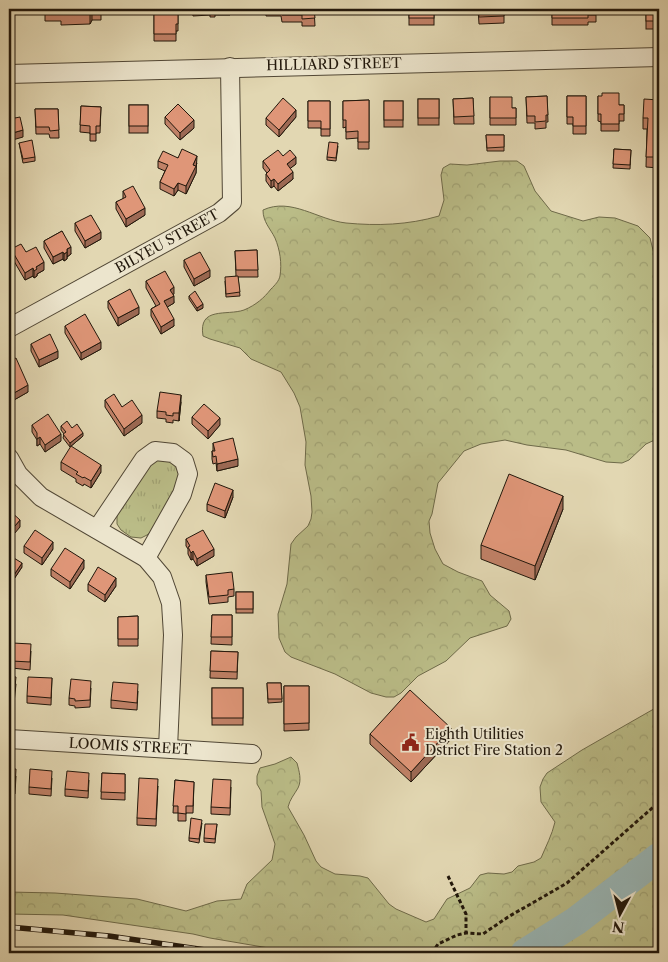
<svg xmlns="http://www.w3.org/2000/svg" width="668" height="962" viewBox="0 0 668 962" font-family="'Libre Caslon Text',serif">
  <defs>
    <pattern id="grass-tufts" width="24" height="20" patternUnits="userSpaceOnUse" patternTransform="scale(1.25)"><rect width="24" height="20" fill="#babc87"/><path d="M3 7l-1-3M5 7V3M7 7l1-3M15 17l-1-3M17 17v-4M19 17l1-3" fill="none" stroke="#a0a173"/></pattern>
    <pattern id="forest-crowns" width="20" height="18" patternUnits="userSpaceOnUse" patternTransform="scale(1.25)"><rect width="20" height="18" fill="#babc87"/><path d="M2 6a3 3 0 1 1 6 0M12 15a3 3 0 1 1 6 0" fill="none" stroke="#a0a173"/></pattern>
  </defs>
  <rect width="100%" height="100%" fill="#e2d7b2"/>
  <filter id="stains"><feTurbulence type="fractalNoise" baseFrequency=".004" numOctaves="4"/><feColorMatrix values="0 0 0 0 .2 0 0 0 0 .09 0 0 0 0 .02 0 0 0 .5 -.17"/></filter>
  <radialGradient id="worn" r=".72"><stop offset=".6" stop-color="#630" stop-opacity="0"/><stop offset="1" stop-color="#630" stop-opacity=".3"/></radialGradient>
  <!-- grass -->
  <path fill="url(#grass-tufts)" stroke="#6e6a49" d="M159 459C173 461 178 466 180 480L152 531 147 535 141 538 131 537 121 530 117 524V514L146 467Z"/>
  <!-- forest -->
  <g fill="url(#forest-crowns)" stroke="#6e6a49">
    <path d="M500 161H517L524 166 535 191 551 211 583 221 599 217 615 218 638 226 650 238 656 262 659 268V438L646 444 629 460 622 463 606 462 566 450 527 445 505 440 481 444 464 451 438 483 432 514 429 521 430 533 435 549 443 564 458 572 482 581 490 595 509 611 511 619 507 626 470 638 446 661 418 676 401 693 394 697H386L371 693 335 674 291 657 285 652 279 638 278 614 287 584 291 544 296 537 308 526 311 519 312 512 311 496 305 465 306 442 300 407 294 393 281 372 251 359 240 348 210 339 203 336C198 306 227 316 244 310 256 305 264 298 271 289 275 285 279 281 280 276 282 263 280 250 275 238 270 228 263 222 263 210 291 197 318 220 346 223 377 226 408 225 439 216L444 200 441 175 443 168 450 164 467 165Z"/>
    <path d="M659 706V953H298L210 938 193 934 63 915 9 914V892L55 893 137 899 186 911 217 901 241 899 247 884 272 860 275 844 262 807 261 791 257 784V776L260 768 275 764 291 757 297 763C299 771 302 780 298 788 294 795 290 799 288 807L304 835 316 861 321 867 335 874 360 876 368 878 389 904 396 909 426 922 434 919 447 899 470 888 480 875 488 873 504 874 512 872 518 866 534 862 541 858C546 846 552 835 555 822L541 802 540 787 543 779 547 773 582 750Z"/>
  </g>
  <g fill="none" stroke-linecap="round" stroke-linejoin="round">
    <!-- river -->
    <polyline stroke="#99b7b7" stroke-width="29" points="525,953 576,921 659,857"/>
    <defs>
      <g id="minor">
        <polyline points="9,74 659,57"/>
        <polyline points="9,328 219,213 232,202 230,67"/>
        <polyline points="9,458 18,474 41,497 146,558 162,577 171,603 173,635 168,748"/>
        <polyline points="97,529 144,459 155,451 173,453 184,461 188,474 182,494 146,558"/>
        <polyline points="9,739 252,754"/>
      </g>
    </defs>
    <!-- minor casing -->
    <use href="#minor" stroke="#514735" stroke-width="20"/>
    <!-- path -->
    <g stroke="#21170b" stroke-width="3" stroke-dasharray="4 2.5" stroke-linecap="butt">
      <polyline points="448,876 466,914 466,933"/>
      <polyline points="432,953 438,944 457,935 466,933 483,934 508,917 567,883 659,802"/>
    </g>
    <!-- minor -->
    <use href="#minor" stroke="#ece5cd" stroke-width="18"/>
    <defs>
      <polyline id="rail" points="9,927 109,936 226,953"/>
    </defs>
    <!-- rail casing -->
    <use href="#rail" stroke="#21170b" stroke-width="5.5"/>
    <!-- rail -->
    <use href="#rail" stroke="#ece5cd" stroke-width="4" stroke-dasharray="11" stroke-linecap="butt"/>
  </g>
  <!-- wall -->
  <g fill="#c08167" stroke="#21170b">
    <polygon points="45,9 101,9 101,20 92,20 90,24 61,25 61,21 45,21"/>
    <polygon points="154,9 178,9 178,31 176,31 176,41 154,41"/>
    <polygon points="192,9 230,9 230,15 215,15 215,17 210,17 210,15 193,16"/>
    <polygon points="266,9 314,9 315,26 302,26 302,22 282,22 281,16 266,16"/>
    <rect x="409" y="9" width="25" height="16"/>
    <polygon points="478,9 504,9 504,23 479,24"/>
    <polygon points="552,9 596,9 596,22 588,22 588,25 552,25"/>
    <rect x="646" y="9" width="13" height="20"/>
    <polygon points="547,96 548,122 546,122 546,128 535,129 535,123 527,123 526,97"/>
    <polygon points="567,96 586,96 586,134 573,134 573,124 567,124"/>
    <polygon points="598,96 619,105 624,105 624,121 619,121 619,131 601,131 601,122 598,121"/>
    <polygon points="490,97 512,108 516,108 516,125 490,125"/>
    <polygon points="473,98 474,124 454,124 453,99"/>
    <rect x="418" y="99" width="21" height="26"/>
    <polygon points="369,100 369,149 358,149 358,138 346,139 346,127 343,128 343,101"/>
    <polygon points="659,100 659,168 646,167 647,129 643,129 643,118"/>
    <polygon points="308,101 330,101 330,136 321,136 321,128 308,128"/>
    <rect x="384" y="101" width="19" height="26"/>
    <rect x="129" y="105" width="19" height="28"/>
    <polygon points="81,106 101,107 100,133 96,133 96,141 90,141 90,133 80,132"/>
    <polygon points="35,109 58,109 59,138 50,138 49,134 36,134"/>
    <polygon points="165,117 194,128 180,140 165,124"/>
    <polygon points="296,117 279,137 266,125 266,118"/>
    <polygon points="486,135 504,135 504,151 487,151"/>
    <polygon points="19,143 35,157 35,161 23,163"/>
    <polygon points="338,146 336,161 327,160 327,157"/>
    <polygon points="614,149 631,150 630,169 613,168"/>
    <polygon points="283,156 296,164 290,168 293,179 278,191 274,186 271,188 266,181 266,174 267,173 263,168 263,161"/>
    <polygon points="178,158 197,163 196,166 196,173 186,194 178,190 174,196 160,189 160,182 165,171 158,168 158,161"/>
    <polygon points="123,191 145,215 126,227 116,209 116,202 123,199"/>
    <polygon points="75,223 101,239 85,248 75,231"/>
    <polygon points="62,231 71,254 67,257 67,259 64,261 63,259 53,264 44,248 44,241"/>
    <polygon points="11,249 26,252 44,270 37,274 37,276 34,278 33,276 25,280 11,256"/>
    <polygon points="257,250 258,277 238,277 240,296 226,297 225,281 236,276 235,251"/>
    <polygon points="184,260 210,277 194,286 184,267"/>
    <polygon points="146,281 174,294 173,295 174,303 167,307 174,326 161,334 151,316 151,309 156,306 146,288"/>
    <polygon points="189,296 203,308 197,311 189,299"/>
    <polygon points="108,301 139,314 118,326 108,308"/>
    <polygon points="65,326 101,349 81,360 65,333"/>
    <polygon points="31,344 58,358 39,367 31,351"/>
    <polygon points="9,361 28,392 14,400 10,392 9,392"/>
    <polygon points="105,400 122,407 142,423 124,436 105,407"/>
    <polygon points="181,402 179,421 173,420 173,423 166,422 166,419 157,418 157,411"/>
    <polygon points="192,417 220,425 208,439 192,424"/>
    <polygon points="32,425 61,441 45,452 40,444 37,446 37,440 32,432"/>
    <polygon points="61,426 72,428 83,436 70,447 63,438 64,434 61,430"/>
    <polygon points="213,443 238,466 217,471 216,463 213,464 212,459 212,451 213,451"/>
    <polygon points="61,462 101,472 91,488 84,484 83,486 76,482 76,479 61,470"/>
    <polygon points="233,497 225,518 207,511 207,504"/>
    <polygon points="563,509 535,580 481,559 481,545"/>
    <polygon points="186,539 214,556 197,566 193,559 191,560 188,554 188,549 186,546"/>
    <polygon points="24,546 53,549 42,565 24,553"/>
    <polygon points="9,555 22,567 12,582 9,580"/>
    <polygon points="84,568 70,589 51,576 51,569"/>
    <polygon points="206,575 234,589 234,596 228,597 228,602 209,604 206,582"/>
    <polygon points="88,584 116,586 105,602 88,591"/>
    <rect x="236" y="592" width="17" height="21"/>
    <polygon points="212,615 232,615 232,645 211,644"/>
    <polygon points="138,616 138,646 118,646 118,617"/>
    <polygon points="31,651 30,670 12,668 12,661"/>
    <polygon points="211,651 238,652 237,679 210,678"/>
    <polygon points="9,676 16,684 14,703 9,703"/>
    <polygon points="52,678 51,705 27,703 27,696"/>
    <polygon points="267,683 281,683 282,702 268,703"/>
    <polygon points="284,686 309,686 309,730 284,731"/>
    <polygon points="91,688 90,707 75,708 75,706 69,705 69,698"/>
    <rect x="212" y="688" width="31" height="37"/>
    <polygon points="138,691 137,710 111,708 111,700"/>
    <polygon points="370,734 451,739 411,782 370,744"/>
    <polygon points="9,769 16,776 15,794 9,794"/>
    <polygon points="102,773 125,774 125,800 101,799"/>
    <polygon points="52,778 51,796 29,794 29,787"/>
    <polygon points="89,780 88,798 65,796 65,789"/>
    <polygon points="175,780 194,782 193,813 186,813 186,821 178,821 178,813 173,813"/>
    <polygon points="158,786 156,826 137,825 137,818"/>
    <polygon points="231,787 230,815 211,814 211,807"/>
    <polygon points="202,823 199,843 189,841 189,838"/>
    <polygon points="217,824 215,843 204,842 204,838"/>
  </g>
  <!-- shaded-wall -->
  <g fill="#9c6954" stroke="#21170b">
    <polygon points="92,10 92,20 90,24 90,14"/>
    <polygon points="296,110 296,117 279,137 279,130"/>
    <polygon points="194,120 194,128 180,140 180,133"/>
    <polygon points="23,130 23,137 9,141 9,134"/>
    <polygon points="197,156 196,173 186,194 186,186 193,165"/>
    <polygon points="296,157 296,164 287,171 287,164"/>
    <polygon points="293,172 293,179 278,191 278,184"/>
    <polygon points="274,179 274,186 271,188 271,181"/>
    <polygon points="178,183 178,190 174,196 174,189"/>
    <polygon points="145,208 145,215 126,227 126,219"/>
    <polygon points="101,232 101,239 85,248 85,241"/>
    <polygon points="71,247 71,254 67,257 67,249"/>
    <polygon points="63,252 63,259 53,264 53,257"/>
    <polygon points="67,252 67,259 64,261 64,254"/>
    <polygon points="44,262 44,270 37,274 37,276 34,278 34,271 36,267"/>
    <polygon points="33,268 33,276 25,280 25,273"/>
    <polygon points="210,270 210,277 194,286 194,279"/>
    <polygon points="174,287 174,294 170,297 170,290"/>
    <polygon points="174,296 174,303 164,309 164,301"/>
    <polygon points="203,304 203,308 197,311 197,308"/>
    <polygon points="139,307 139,314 118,326 118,318"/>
    <polygon points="174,319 174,326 161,334 161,327"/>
    <polygon points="101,342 101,349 81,360 81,353"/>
    <polygon points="58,351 58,358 39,367 39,360"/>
    <polygon points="28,385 28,392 14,400 14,393"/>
    <polygon points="181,395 181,402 179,421 179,413"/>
    <polygon points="142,415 142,423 124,436 124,429"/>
    <polygon points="220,418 220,425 208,439 208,431"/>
    <polygon points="83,433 83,436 70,447 70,443"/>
    <polygon points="61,434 61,441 45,452 45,445"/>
    <polygon points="40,437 40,444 37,446 37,439"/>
    <polygon points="238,459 238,466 217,471 217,464"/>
    <polygon points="101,465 101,472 91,488 91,481"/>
    <polygon points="233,490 233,497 225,518 225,511"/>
    <polygon points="563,496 563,509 535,580 535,566"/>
    <polygon points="20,520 20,527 9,540 9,533"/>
    <polygon points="53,542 53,549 42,565 42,558"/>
    <polygon points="214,549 214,556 197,566 197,559"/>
    <polygon points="193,551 193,559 191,560 191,553"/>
    <polygon points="84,560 84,568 70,589 70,582"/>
    <polygon points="22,563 22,567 12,582 12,578"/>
    <polygon points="116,578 116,586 105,602 105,595"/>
    <polygon points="451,728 451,739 411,782 411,772"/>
  </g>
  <!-- building -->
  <g fill="#df9678" stroke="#21170b">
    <polygon points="45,9 101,9 101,10 92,10 90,14 61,14 61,11 45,11"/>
    <polygon points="154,9 178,9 178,24 176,24 176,34 154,34"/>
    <polygon points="266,9 314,9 315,18 302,19 302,15 282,15 281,9"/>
    <rect x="409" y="9" width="25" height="9"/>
    <polygon points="478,9 504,9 504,16 479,17"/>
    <polygon points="552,9 596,9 596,15 588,15 588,18 552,18"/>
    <rect x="646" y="9" width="13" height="12"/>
    <polygon points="602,93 619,93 619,105 624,105 624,114 619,114 619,124 601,124 601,114 598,114 598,96 602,96"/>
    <polygon points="547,96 548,115 546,115 546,121 535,122 535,116 527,116 526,97"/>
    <polygon points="567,96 586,96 586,126 573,126 573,117 567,117"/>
    <polygon points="490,97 512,97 512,108 516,108 516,118 490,118"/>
    <polygon points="283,98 296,110 279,130 266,118"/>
    <polygon points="473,98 474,116 454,117 453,99"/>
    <rect x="418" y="99" width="21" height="19"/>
    <polygon points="644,99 659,100 659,157 646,157 648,118 643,118"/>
    <polygon points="369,100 369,142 358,142 358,131 346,132 346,120 343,120 343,101"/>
    <polygon points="308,101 330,101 330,129 321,129 321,121 308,121"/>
    <rect x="384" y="101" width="19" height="19"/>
    <polygon points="178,104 194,120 180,133 165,117"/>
    <rect x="129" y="105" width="19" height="21"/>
    <polygon points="81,106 101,107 100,126 96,126 96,134 90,134 90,126 80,125"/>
    <polygon points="35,109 58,109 59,130 50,131 49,127 36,127"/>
    <polygon points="13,113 15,118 20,117 23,130 9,134 9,114"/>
    <polygon points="486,135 504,135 504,147 487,148"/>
    <polygon points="32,140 35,157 23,159 19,143"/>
    <polygon points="329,142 338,143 336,158 327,157"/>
    <polygon points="182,149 197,156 193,165 196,166 186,186 178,183 174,189 160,182 168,165 158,161 163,151 178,158"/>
    <polygon points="614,149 631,150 630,165 613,164"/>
    <polygon points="278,150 283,156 290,150 296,157 287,164 293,172 278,184 274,179 271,181 266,174 270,170 263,161"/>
    <polygon points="133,186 145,208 126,219 116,202 126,197 123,191"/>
    <polygon points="91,215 101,232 85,241 75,223"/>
    <polygon points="62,231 71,247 67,249 67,252 64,254 63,252 53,257 44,241"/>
    <polygon points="21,244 26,252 36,247 44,262 36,267 37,269 34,271 33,268 25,273 11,249"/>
    <polygon points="257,250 258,270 236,270 235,251"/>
    <polygon points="200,252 210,270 194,279 184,260"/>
    <polygon points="165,271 174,287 170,290 174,296 164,301 174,319 161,327 151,309 160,304 146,281"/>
    <polygon points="238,276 240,292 226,294 225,277"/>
    <polygon points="130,289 139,307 118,318 108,301"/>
    <polygon points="195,291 203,304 197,308 189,296"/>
    <polygon points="85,314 101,342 81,353 65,326"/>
    <polygon points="50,334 58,351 39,360 31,344"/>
    <polygon points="16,358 28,385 14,393 10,385 9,385 9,361"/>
    <polygon points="160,392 181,395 179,413 173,413 173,416 166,415 166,412 157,411"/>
    <polygon points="114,394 122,407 132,400 142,415 124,429 105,400"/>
    <polygon points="204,404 220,418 208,431 192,417"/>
    <polygon points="48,414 61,434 45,445 40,437 37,439 37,433 32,425"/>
    <polygon points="67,421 72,428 77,424 83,433 70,443 63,434 66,432 61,426"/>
    <polygon points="233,438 238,459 217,464 216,456 213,457 212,451 215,451 213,443"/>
    <polygon points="71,446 101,465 91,481 84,477 83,478 76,474 78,472 61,462"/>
    <polygon points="509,474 563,496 535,566 481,545"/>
    <polygon points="215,483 233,490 225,511 207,504"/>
    <polygon points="9,510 20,520 9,533"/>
    <polygon points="35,530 53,542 42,558 24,546"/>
    <polygon points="203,530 214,549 197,559 193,551 191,553 188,547 190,546 186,539"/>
    <polygon points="65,548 84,560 70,582 51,569"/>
    <polygon points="9,555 22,563 12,578 9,576"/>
    <polygon points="98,567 116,578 105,595 88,584"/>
    <polygon points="232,572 234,589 228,590 228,595 209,597 206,575"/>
    <rect x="236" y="592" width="17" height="17"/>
    <polygon points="212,615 232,615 232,637 211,637"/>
    <polygon points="138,616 138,639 118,639 118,617"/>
    <polygon points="13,643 31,644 30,662 12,661"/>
    <polygon points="211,651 238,652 237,672 210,671"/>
    <polygon points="9,676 16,677 14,696 9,696"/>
    <polygon points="28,677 52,678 51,698 27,696"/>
    <polygon points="71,679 91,681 90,700 75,701 75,699 69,698"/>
    <polygon points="113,682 138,684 137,703 111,700"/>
    <polygon points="267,683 281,683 282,699 268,699"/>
    <polygon points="284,686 309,686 309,723 284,724"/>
    <rect x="212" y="688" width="31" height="30"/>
    <polygon points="410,690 451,728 411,772 370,734"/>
    <polygon points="9,769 16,769 15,787 9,787"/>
    <polygon points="30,769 52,771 51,789 29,787"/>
    <polygon points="67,771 89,773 88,791 65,789"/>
    <polygon points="102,773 125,774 125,793 101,792"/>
    <polygon points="139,778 158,779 156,819 137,818"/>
    <polygon points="213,779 231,780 230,808 211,807"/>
    <polygon points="175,780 194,782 193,806 186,806 186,814 178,813 178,806 173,806"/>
    <polygon points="191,818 202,820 199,839 189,838"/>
    <polygon points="205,824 217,824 215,839 204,838"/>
  </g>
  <!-- icons -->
  <defs>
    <symbol id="civic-bare" viewBox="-9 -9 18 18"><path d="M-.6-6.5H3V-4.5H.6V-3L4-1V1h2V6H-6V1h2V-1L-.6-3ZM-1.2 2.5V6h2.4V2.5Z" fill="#8f2418" stroke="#ece5cd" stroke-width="2.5" paint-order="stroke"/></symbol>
  </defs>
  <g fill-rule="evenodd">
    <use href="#civic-bare" x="398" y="730" width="25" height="25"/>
  </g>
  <g text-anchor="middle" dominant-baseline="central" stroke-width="4" stroke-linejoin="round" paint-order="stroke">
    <!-- street labels -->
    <g font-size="14" fill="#21170b" stroke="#ece5cd">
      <text transform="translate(334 64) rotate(-1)">HILLIARD STREET</text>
      <text transform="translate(167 241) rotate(-29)">BILYEU STREET</text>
      <text transform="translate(130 746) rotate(3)">LOOMIS STREET</text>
    </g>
    <!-- poi labels -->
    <g font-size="14" fill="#21170b" stroke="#ece5cd" text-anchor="start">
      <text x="425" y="734">Eighth Utilities<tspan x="425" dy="16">Dstrict Fire Station 2</tspan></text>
    </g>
  </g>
  <!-- margin -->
  <rect width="668" height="962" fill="none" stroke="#e2d7b2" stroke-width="30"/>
  <rect x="10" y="10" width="648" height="942" fill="none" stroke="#21170b" stroke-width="2.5"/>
  <rect x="15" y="15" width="638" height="932" fill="none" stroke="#21170b"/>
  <!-- north arrow -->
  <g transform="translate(620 914) rotate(187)" stroke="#ece5cd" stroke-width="4" paint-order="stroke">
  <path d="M0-4L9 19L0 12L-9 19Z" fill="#21170b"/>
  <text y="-8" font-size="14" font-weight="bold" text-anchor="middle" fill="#21170b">N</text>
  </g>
  <rect width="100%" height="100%" filter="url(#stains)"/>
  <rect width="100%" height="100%" fill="url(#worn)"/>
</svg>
